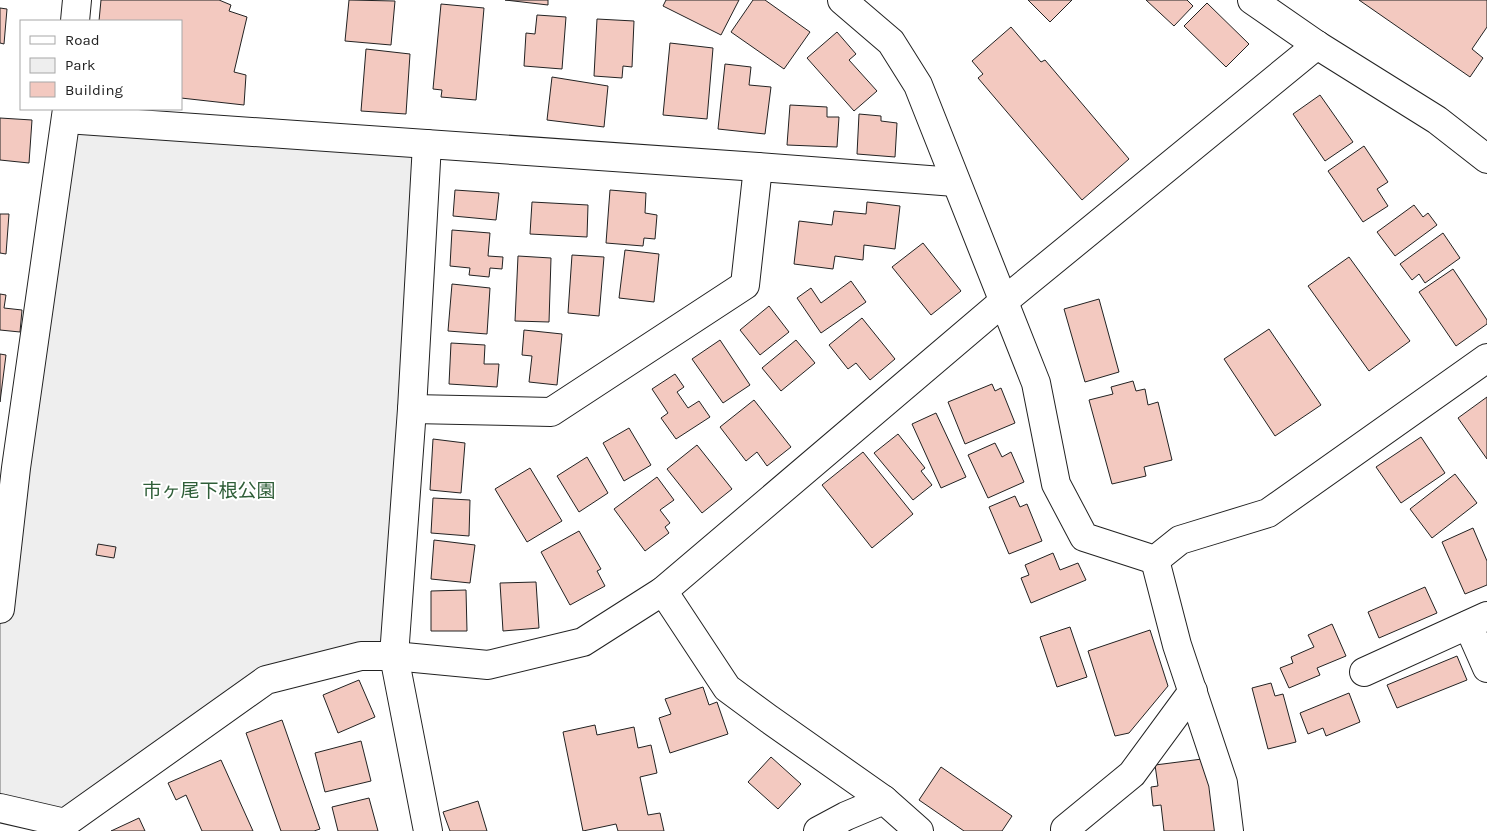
<svg xmlns="http://www.w3.org/2000/svg" width="1487" height="831" viewBox="0 0 1487 831" font-family="Karla,'Noto Sans JP',sans-serif">
  <rect width="100%" height="100%" fill="#fff"/>
  <!-- green -->
  <polygon fill="#eee" stroke="#6f6f6f" points="66,119 427,144 394,656 266,680 65,823 0,808 0,609"/>
  <!-- building -->
  <g fill="#f3c9c0" stroke="#222">
    <polygon points="101,0 219,0 231,5 229,11 247,17 234,72 246,75 244,105 181,98 181,21 99,21"/>
    <polygon points="349,0 395,1 391,45 345,41"/>
    <polygon points="505,0 548,0 548,5"/>
    <polygon points="666,0 739,0 721,35 663,6"/>
    <polygon points="753,0 765,0 810,32 784,69 731,32"/>
    <polygon points="1028,0 1072,0 1050,22"/>
    <polygon points="1146,0 1187,0 1193,6 1174,26"/>
    <polygon points="1359,0 1487,0 1487,27 1472,49 1483,58 1470,77"/>
    <polygon points="1207,3 1249,44 1226,67 1184,26"/>
    <polygon points="441,4 484,8 476,100 441,97 442,90 433,89"/>
    <polygon points="0,8 7,9 4,44 0,43"/>
    <polygon points="537,15 566,17 562,69 524,66 526,33 535,34"/>
    <polygon points="597,19 634,21 632,67 623,66 622,78 594,76"/>
    <polygon points="1011,27 1041,62 1045,60 1129,159 1082,200 978,78 983,74 972,61"/>
    <polygon points="837,32 856,54 849,60 877,91 854,111 807,58"/>
    <polygon points="670,43 713,48 707,119 663,115"/>
    <polygon points="366,49 410,54 406,114 361,111"/>
    <polygon points="725,64 751,67 749,85 771,87 765,134 718,129"/>
    <polygon points="552,77 608,86 604,127 547,120"/>
    <polygon points="1320,95 1353,142 1325,161 1293,114"/>
    <polygon points="790,105 827,107 827,117 839,117 837,147 787,145"/>
    <polygon points="859,114 881,116 881,121 897,123 895,157 857,154"/>
    <polygon points="0,118 32,120 29,163 0,160"/>
    <polygon points="1364,146 1388,182 1377,189 1388,206 1363,222 1328,171"/>
    <polygon points="455,190 499,193 496,220 453,216"/>
    <polygon points="610,190 646,193 645,213 657,215 655,239 644,238 643,246 606,243"/>
    <polygon points="532,202 588,205 587,237 530,234"/>
    <polygon points="867,202 900,206 895,249 864,245 863,260 835,256 833,269 794,264 799,221 832,225 834,211 866,214"/>
    <polygon points="1414,205 1423,217 1428,213 1437,225 1395,256 1377,232"/>
    <polygon points="0,214 9,214 6,254 0,253"/>
    <polygon points="452,230 490,233 488,256 503,257 502,269 490,268 489,277 469,275 470,268 450,266"/>
    <polygon points="1443,233 1460,258 1425,283 1419,274 1412,280 1400,264"/>
    <polygon points="923,243 961,291 931,315 892,267"/>
    <polygon points="625,250 659,254 654,302 619,298"/>
    <polygon points="572,255 604,257 599,316 568,313"/>
    <polygon points="518,256 551,258 549,322 515,321"/>
    <polygon points="1349,257 1410,341 1369,371 1308,286"/>
    <polygon points="1453,269 1487,320 1487,324 1456,346 1419,292"/>
    <polygon points="851,281 866,302 821,333 797,298 811,288 821,303"/>
    <polygon points="452,284 490,288 487,334 448,331"/>
    <polygon points="0,294 6,295 4,308 22,310 20,332 0,330"/>
    <polygon points="1099,299 1119,372 1085,382 1064,309"/>
    <polygon points="769,306 789,332 760,355 740,330"/>
    <polygon points="862,318 895,359 870,380 856,363 848,369 829,345"/>
    <polygon points="1269,329 1321,405 1275,436 1224,359"/>
    <polygon points="524,330 562,334 557,385 529,382 532,356 522,355"/>
    <polygon points="720,340 750,385 723,403 692,359"/>
    <polygon points="796,340 815,363 781,391 762,368"/>
    <polygon points="451,343 485,345 484,364 499,364 497,387 449,384"/>
    <polygon points="0,354 6,355 0,402"/>
    <polygon points="675,374 684,387 677,392 688,408 699,401 710,417 676,439 661,418 668,413 652,389"/>
    <polygon points="1133,381 1136,391 1145,389 1148,405 1158,402 1172,460 1144,467 1146,476 1112,484 1089,400 1113,394 1111,387"/>
    <polygon points="992,384 995,391 1001,388 1015,423 965,444 948,402"/>
    <polygon points="1487,397 1487,459 1458,418"/>
    <polygon points="754,400 791,447 767,466 757,452 746,461 720,427"/>
    <polygon points="936,413 966,477 941,488 912,424"/>
    <polygon points="629,428 651,465 624,481 603,443"/>
    <polygon points="898,434 925,468 921,471 932,485 913,500 874,453"/>
    <polygon points="1421,437 1445,473 1401,503 1376,467"/>
    <polygon points="433,439 465,443 461,493 430,490"/>
    <polygon points="995,443 1002,457 1011,452 1024,482 988,498 968,455"/>
    <polygon points="697,445 732,489 702,513 667,469"/>
    <polygon points="863,452 913,514 872,548 822,485"/>
    <polygon points="587,457 608,493 579,512 557,476"/>
    <polygon points="530,468 562,521 527,542 495,489"/>
    <polygon points="1455,474 1477,503 1432,538 1410,509"/>
    <polygon points="657,477 674,500 660,510 670,523 665,527 669,533 645,551 614,509"/>
    <polygon points="1015,496 1020,507 1027,504 1042,541 1009,554 989,507"/>
    <polygon points="433,498 470,500 469,536 431,533"/>
    <polygon points="1473,528 1487,561 1487,585 1465,594 1442,542"/>
    <polygon points="579,531 601,569 597,571 605,586 570,605 541,552"/>
    <polygon points="434,540 475,545 470,583 431,579"/>
    <polygon points="98,544 116,547 114,558 96,555"/>
    <polygon points="1053,553 1060,570 1078,563 1086,580 1031,603 1021,578 1029,575 1025,565"/>
    <polygon points="536,582 539,628 503,631 500,583"/>
    <polygon points="1425,587 1437,613 1379,638 1368,612"/>
    <polygon points="466,590 467,631 431,631 431,591"/>
    <polygon points="1332,624 1346,656 1317,668 1320,675 1289,688 1280,668 1293,663 1291,657 1314,647 1308,635"/>
    <polygon points="1070,627 1087,677 1057,687 1040,637"/>
    <polygon points="1150,630 1168,686 1129,733 1115,736 1088,651"/>
    <polygon points="1457,656 1467,680 1397,708 1387,685"/>
    <polygon points="359,680 375,717 338,733 323,695"/>
    <polygon points="1271,683 1275,696 1283,694 1296,742 1268,749 1252,688"/>
    <polygon points="703,687 709,705 717,702 728,734 670,753 659,718 671,714 665,699"/>
    <polygon points="1349,693 1360,722 1326,736 1323,728 1308,734 1300,713"/>
    <polygon points="282,720 320,829 314,831 281,831 246,733"/>
    <polygon points="595,725 597,735 634,727 638,748 651,745 657,773 640,777 648,815 660,813 664,831 618,831 616,824 583,831 563,732"/>
    <polygon points="361,741 371,781 325,792 315,753"/>
    <polygon points="771,757 801,784 778,809 748,782"/>
    <polygon points="1210,758 1219,831 1164,831 1161,805 1153,806 1151,787 1158,786 1155,765"/>
    <polygon points="221,760 253,831 202,831 186,795 176,800 168,783"/>
    <polygon points="941,767 1012,816 1002,831 964,831 919,800"/>
    <polygon points="369,798 378,831 338,831 332,807"/>
    <polygon points="478,801 487,831 450,831 443,812"/>
    <polygon points="139,818 145,831 111,831"/>
  </g>
  <g fill="none" stroke-linecap="round" stroke-linejoin="round">
    <defs>
      <g id="minor">
        <polyline points="842,0 891,42 918,85 1036,383 1056,484 1084,537 1155,560 1180,540 1268,513 1487,358"/>
        <polyline points="1252,0 1317,45 1437,120 1487,159"/>
        <polyline points="75,21 77,0"/>
        <polyline points="66,119 758,167 955,182"/>
        <polyline points="427,144 412,409 394,656 428,831"/>
        <polyline points="412,409 551,412 745,285 758,167"/>
        <polyline points="1155,560 1177,645 1223,783 1229,831"/>
        <polyline points="663,591 727,688 769,719 884,800"/>
        <polyline points="0,609 16,468 67,109"/>
        <polyline points="1468,625 1487,668"/>
        <polyline points="1364,672 1487,616"/>
        <polyline points="0,808 65,823 266,680 361,656 394,656 488,665 583,642 663,591 1004,301 1317,45"/>
        <polyline points="1065,829 1132,774 1193,691"/>
        <polyline points="818,831 846,816 884,800 919,831"/>
      </g>
    </defs>
    <!-- minor casing -->
    <use href="#minor" stroke="#222" stroke-width="30"/>
    <!-- minor -->
    <use href="#minor" stroke="#fff" stroke-width="28"/>
  </g>
  <g text-anchor="middle" dominant-baseline="central" stroke-width="4" stroke-linejoin="round" paint-order="stroke">
    <!-- park labels -->
    <g font-size="19" fill="#2f5e38" stroke="#fff">
      <text x="209" y="491">市ヶ尾下根公園</text>
    </g>
  </g>
  <!-- legend -->
  <rect x="20" y="20" width="162" height="90" fill="#ffffff" stroke="#a7a7a7"/>
  <rect x="30" y="36" width="25" height="8" fill="#ffffff" stroke="#a7a7a7"/>
  <text x="65" y="45" font-size="15" fill="#222222">Road</text>
  <rect x="30" y="58" width="25" height="15" fill="#eeeeee" stroke="#a7a7a7"/>
  <text x="65" y="70" font-size="15" fill="#222222">Park</text>
  <rect x="30" y="82" width="25" height="15" fill="#f3c9c0" stroke="#a7a7a7"/>
  <text x="65" y="95" font-size="15" fill="#222222">Building</text>
</svg>
